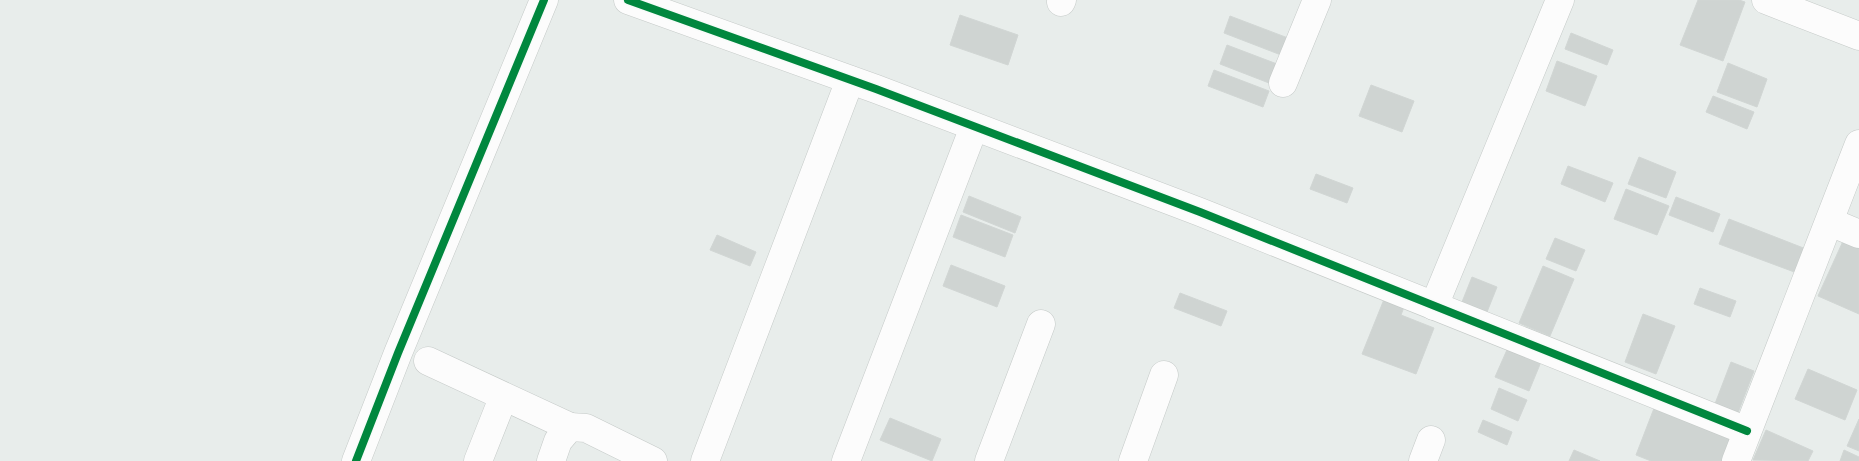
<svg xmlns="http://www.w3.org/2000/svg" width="1859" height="461" viewBox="0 0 1859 461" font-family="'Fira Sans Condensed',sans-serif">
  <rect width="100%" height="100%" fill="#e8edeb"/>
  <!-- building -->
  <g fill="#cfd4d2" stroke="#d1d6d4">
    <polygon points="1698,0 1739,0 1745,2 1723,61 1680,45"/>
    <polygon points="960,15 1018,35 1008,65 950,45"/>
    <polygon points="1230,16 1288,38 1281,55 1224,33"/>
    <polygon points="1571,33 1613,50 1607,65 1565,49"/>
    <polygon points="1227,45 1277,64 1269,83 1220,64"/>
    <polygon points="1557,61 1597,76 1585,106 1546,91"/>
    <polygon points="1728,63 1767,79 1757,107 1717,92"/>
    <polygon points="1214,70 1269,91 1263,107 1208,86"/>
    <polygon points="1371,85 1414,101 1402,132 1359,116"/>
    <polygon points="1713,96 1754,112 1747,129 1706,112"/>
    <polygon points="1639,157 1676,172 1666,198 1628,184"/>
    <polygon points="1568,166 1613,183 1605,202 1561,184"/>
    <polygon points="1316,174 1353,188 1347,203 1310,189"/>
    <polygon points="1626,189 1669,206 1657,235 1614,219"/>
    <polygon points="969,196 1021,217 1015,233 963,212"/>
    <polygon points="1676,197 1720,214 1713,232 1669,215"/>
    <polygon points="961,215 1013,235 1005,257 953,237"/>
    <polygon points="1729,219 1806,249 1797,273 1719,244"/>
    <polygon points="717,235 756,252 750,266 710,250"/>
    <polygon points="1555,238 1585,250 1576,271 1546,259"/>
    <polygon points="1844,239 1859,246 1859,314 1818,296"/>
    <polygon points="951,265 1005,286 997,307 943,286"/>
    <polygon points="1543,266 1574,279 1550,336 1519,323"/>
    <polygon points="1472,277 1497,287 1487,312 1462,302"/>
    <polygon points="1700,288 1736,301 1730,317 1694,304"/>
    <polygon points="1387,292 1407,299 1401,315 1434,328 1416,374 1362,354"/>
    <polygon points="1180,293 1227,311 1221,326 1174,308"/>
    <polygon points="1643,314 1675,326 1656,374 1625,362"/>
    <polygon points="1510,343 1543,357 1529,391 1495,377"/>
    <polygon points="1731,362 1754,371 1736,418 1713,409"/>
    <polygon points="1808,369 1857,390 1845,420 1795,399"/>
    <polygon points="1499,388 1527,400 1518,421 1491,409"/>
    <polygon points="1658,398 1736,427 1723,461 1651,461 1636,455"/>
    <polygon points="890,418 941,439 932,461 880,440"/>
    <polygon points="1859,419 1859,451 1847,446"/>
    <polygon points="1483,420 1512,432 1507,445 1478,432"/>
    <polygon points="1766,430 1813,451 1808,461 1753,460"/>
    <polygon points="1574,450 1600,461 1569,461"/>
    <polygon points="1844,450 1859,457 1859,461 1840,461"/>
  </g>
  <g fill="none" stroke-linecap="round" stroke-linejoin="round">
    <defs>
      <g id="minor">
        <polyline points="628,0 876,89 1200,212 1747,431"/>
        <polyline points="1766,0 1859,36"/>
        <polyline points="1061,2 1062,0"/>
        <polyline points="1283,83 1317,0"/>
        <polyline points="1830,222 1859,234"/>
        <polyline points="1434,306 1560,0"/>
        <polyline points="428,361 570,427"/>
        <polyline points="356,461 398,353 544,0"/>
        <polyline points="478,461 503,398"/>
        <polyline points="551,461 558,441 570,427 586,428 653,461"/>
        <polyline points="705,461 850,80"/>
        <polyline points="846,461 974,127"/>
        <polyline points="989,461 1041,324"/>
        <polyline points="1133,461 1164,375"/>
        <polyline points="1423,461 1431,440"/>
        <polyline points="1736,461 1859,144"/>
      </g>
    </defs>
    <!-- minor casing -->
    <use href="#minor" stroke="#c5cac8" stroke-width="29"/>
    <!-- minor -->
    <use href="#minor" stroke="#fcfcfc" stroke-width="28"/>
    <defs>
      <g id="cycleway">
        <polyline points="628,0 876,89 1200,212 1747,431"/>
        <polyline points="356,461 398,353 544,0"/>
      </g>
    </defs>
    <!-- cycleway casing -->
    <use href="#cycleway" stroke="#f7fbf9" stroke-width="11"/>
    <!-- cycleway -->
    <use href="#cycleway" stroke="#00873e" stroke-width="8"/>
  </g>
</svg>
